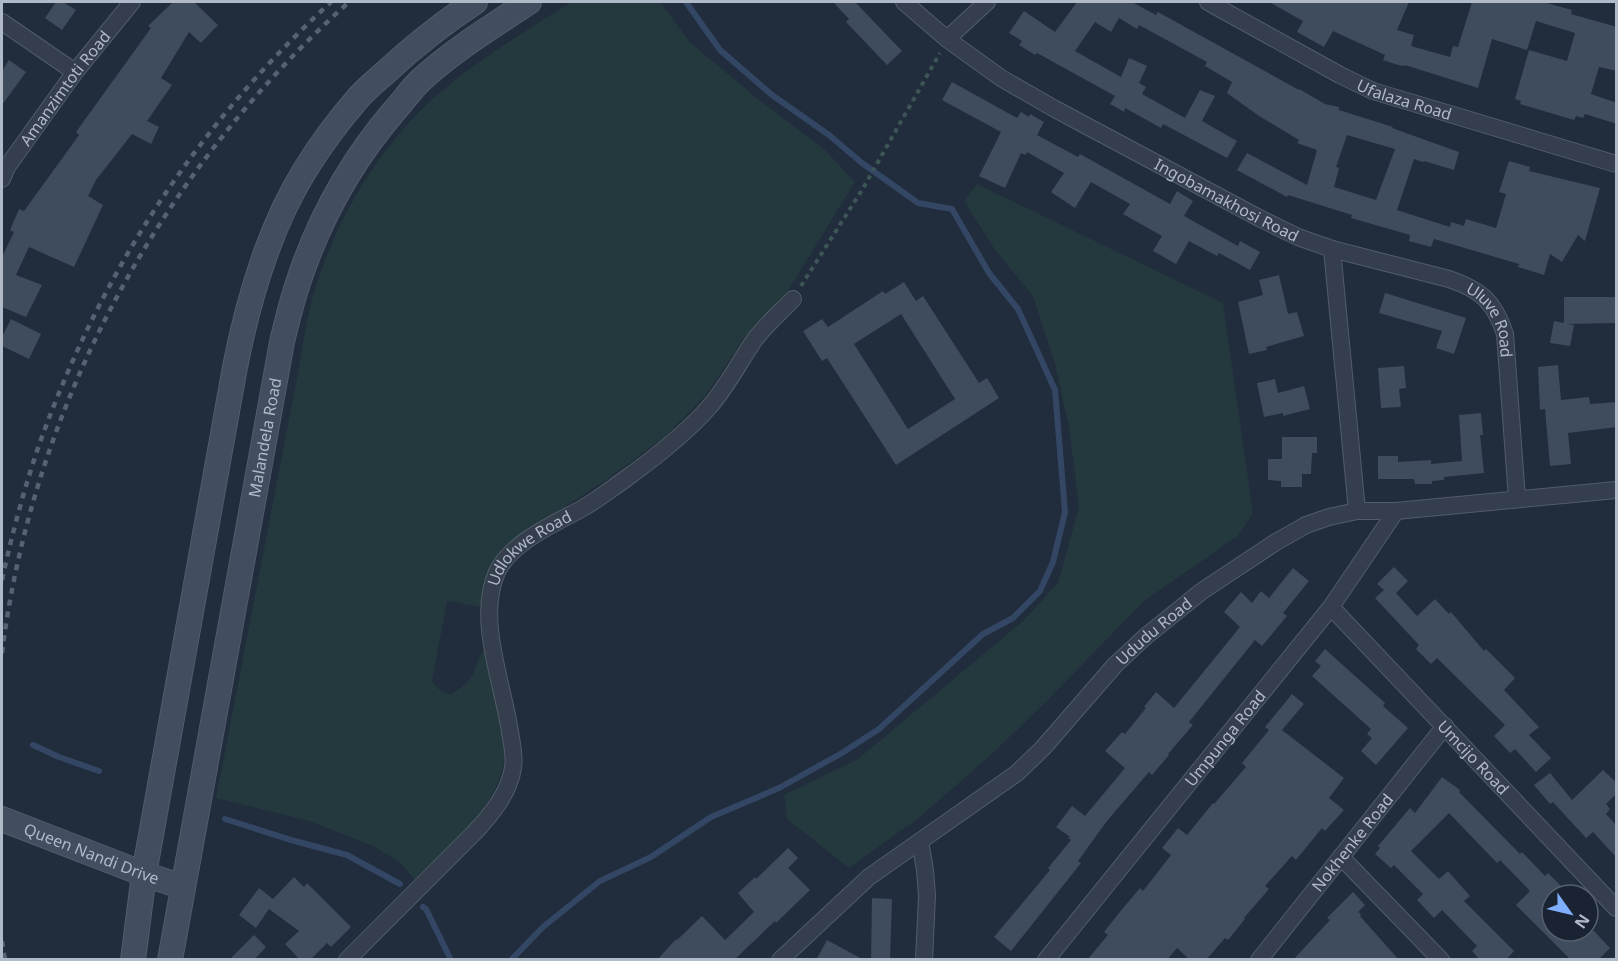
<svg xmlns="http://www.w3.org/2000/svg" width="1618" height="961" viewBox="0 0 1618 961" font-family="'Noto Sans',sans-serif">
  <rect width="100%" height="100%" fill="#212c3c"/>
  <!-- green -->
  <g fill="#23393d">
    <path d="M571 2H660L690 42 753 95 825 150 855 182 786 294 745 337 706 395 666 436 609 478 508 544 488 571 481 607 447 601 432 681 437 688 451 695C460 688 467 684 473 674 477 666 477 657 484 651 492 682 502 714 505 746 508 801 449 845 414 880L401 863 373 846 309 821 216 798 299 367C304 336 309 304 320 274 345 202 390 132 450 84 488 54 530 28 571 2Z"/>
    <polygon points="977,184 1223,303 1253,513 1238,536 1144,601 1046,702 991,755 921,816 849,868 787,819 784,795 858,759 1024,620 1058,583 1079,507 1069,427 1055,364 1033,296 995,250 964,201"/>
  </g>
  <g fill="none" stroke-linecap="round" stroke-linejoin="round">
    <!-- stream -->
    <g stroke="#334764" stroke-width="6">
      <polyline points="33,745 59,757 99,771"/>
      <polyline points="225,819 291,840 347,855 400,884"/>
      <polyline points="423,907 426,909 451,960"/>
      <polyline points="511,960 543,927 600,881 651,857 711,817 779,788 842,753 879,729 983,634 1013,618 1040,591 1053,562 1065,512 1055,390 1018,309 989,273 952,209 918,203 862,163 829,135 772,95 720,50 686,2"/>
    </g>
  </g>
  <!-- building -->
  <g fill="#3f4c5e" fill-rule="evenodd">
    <polygon points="56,2 63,2 76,10 62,30 45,18"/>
    <polygon points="173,2 194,2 218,25 201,43 189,32 161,78 172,85 147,121 159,127 151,144 132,134 96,180 88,196 103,205 74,267 29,247 16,275 42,285 26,317 2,307 2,257 14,232 10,230 19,209 24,211 79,135 76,132 151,28 148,26"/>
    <polygon points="833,2 855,2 902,51 887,65 846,22 849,19"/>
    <path d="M1077 2H1132L1156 15 1158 12 1299 90V89L1325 104 1339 107V110L1393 127 1392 128 1459 152 1454 170 1424 161 1423 162 1414 159 1397 210 1450 227 1451 222 1464 226 1466 219 1496 228 1506 194 1499 192 1509 161 1530 167 1529 171 1600 188 1585 241 1578 235 1562 262 1550 254 1544 275 1518 267 1519 264 1434 239 1431 247 1409 241 1410 235 1351 218 1352 215 1288 195 1287 197 1237 170 1247 153 1307 185 1317 150 1297 143 1299 140 1259 116 1227 93 1232 82 1205 66 1207 62 1139 25 1137 29 1119 18 1111 32 1095 22 1075 51 1121 77 1129 58 1147 66 1139 83 1146 87 1142 94 1185 118 1200 90 1215 96 1202 121 1237 141 1227 158 1163 124 1161 128 1125 108 1124 112 1110 104 1115 96 1037 53 1035 55 1019 45 1022 41 1009 33 1024 11 1055 32ZM1347 135 1395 149 1376 200 1334 187 1339 168 1336 167Z"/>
    <polygon points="1269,2 1409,2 1397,30 1414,35 1411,46 1450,57 1453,46 1458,47 1472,2 1543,2 1572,10 1571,14 1617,27 1617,71 1599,67 1591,94 1617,103 1617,124 1585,114 1583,118 1576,116 1574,120 1520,104 1521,101 1515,99 1529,50 1567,61 1575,33 1536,21 1527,50 1492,39 1478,88 1405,65 1405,66 1398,65 1383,60 1385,55 1333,31 1324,47 1297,32 1303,21"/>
    <polygon points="9,60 26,72 2,105 2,71"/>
    <polygon points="952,82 1017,118 1021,112 1029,117 1030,114 1044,122 1037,135 1078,157 1080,154 1170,204 1177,191 1193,201 1184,216 1238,246 1240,241 1260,252 1250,270 1219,253 1217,256 1189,241 1176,264 1153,251 1162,236 1123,214 1130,204 1091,182 1075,208 1051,192 1064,173 1027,152 1026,155 1021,153 1005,188 979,176 1001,132 942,100"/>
    <polygon points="1279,275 1288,314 1297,312 1304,336 1266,347 1267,350 1249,354 1238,302 1263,295 1259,280"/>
    <path d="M904 282 916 301 923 296 979 383 987 378 999 398 896 465 827 358 822 361 803 331 822 319 828 327 883 291 885 294ZM901 314 955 399 908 429 854 344Z"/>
    <polygon points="1385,293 1466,318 1454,354 1436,348 1442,331 1379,313"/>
    <polygon points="1564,297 1617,297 1617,323 1567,324 1574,325 1570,346 1550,343 1554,321 1564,323"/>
    <polygon points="11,319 41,334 29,359 2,346 2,337"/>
    <polygon points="1558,365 1561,400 1589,397 1590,404 1617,402 1617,427 1568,433 1571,464 1550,466 1545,409 1540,410 1538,367"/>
    <polygon points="1404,366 1406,388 1399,389 1401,407 1381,408 1378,368"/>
    <polygon points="1275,379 1278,393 1304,386 1310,409 1283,416 1283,413 1264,417 1257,383"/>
    <polygon points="1481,413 1483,435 1480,435 1484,473 1444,477 1444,480 1432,481 1432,484 1415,484 1414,479 1378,479 1378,456 1398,456 1398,462 1431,460 1431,464 1462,461 1459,415"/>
    <polygon points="1282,437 1317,437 1317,453 1312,453 1311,474 1302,474 1302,487 1281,487 1281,481 1268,480 1268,459 1282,459"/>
    <polygon points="1394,567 1408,581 1396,593 1417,616 1435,599 1449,614 1451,612 1484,651 1486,649 1515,678 1504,690 1539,727 1529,735 1551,758 1536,772 1515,749 1510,753 1494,736 1505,725 1437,658 1431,664 1416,649 1419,645 1375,598 1384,590 1377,584"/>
    <polygon points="1293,568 1309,581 1283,613 1287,616 1262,646 1255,640 1189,722 1193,725 1168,754 1169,755 1152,775 1149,772 1107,821 1078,861 1081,863 1011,951 994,937 1050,870 1048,868 1071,840 1068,838 1070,837 1056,827 1072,806 1085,816 1125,768 1105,751 1122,732 1125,734 1146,708 1144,707 1156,692 1174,708 1240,627 1224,612 1241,592 1252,603 1261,591 1269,598"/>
    <polygon points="1325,649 1385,703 1383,706 1408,728 1376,765 1361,751 1372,738 1367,734 1371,729 1312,676 1321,666 1315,661"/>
    <polygon points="1292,694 1304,704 1282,730 1344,778 1329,798 1344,810 1325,831 1322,828 1296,860 1292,856 1265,886 1269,889 1244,918 1245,919 1228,940 1225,938 1206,960 1190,960 1177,948 1167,960 1087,960 1108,935 1104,932 1119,913 1140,888 1143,891 1171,855 1162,848 1178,828 1187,835 1213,803 1214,804 1246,767 1242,763 1269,730 1265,727"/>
    <polygon points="1603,770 1617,783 1617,793 1606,804 1610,809 1606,814 1617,826 1617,858 1593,832 1586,838 1553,802 1550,804 1534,785 1550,773 1572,800"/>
    <polygon points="1442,777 1460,790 1459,792 1520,854 1522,852 1545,876 1548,873 1570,895 1552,895 1552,931 1594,931 1610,948 1598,960 1571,960 1516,905 1530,891 1500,860 1497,863 1449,813 1411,851 1439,879 1448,871 1470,896 1464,901 1514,951 1506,960 1480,960 1472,951 1477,946 1442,910 1434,918 1417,900 1423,894 1394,865 1391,868 1375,854 1380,848 1378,846 1410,808 1415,813"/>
    <polygon points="788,848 798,858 788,868 810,890 776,923 775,921 734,960 657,960 676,939 677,940 702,916 725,940 754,912 738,893 755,877 756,879"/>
    <polygon points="294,877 304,887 307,883 351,927 331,947 327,943 310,960 300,960 285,944 299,931 269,909 256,928 239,915 259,888 273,899"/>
    <polygon points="1353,892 1365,905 1358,912 1361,914 1360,916 1399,960 1293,960 1330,920 1327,918"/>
    <polygon points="872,898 892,899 890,960 871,960"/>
    <polygon points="254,935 266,947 254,960 229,960"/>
    <polygon points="827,940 864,960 816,960"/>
  </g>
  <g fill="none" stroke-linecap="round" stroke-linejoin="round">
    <defs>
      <g id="street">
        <path id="s1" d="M904 2 947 39 1001 78 1055 109 1261 219 1298 237 1332 249 1357 511"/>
        <path id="s2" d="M1208 2 1340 75 1373 91 1616 164"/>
        <polyline points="2,22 75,72"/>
        <polyline points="947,39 987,2"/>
        <path id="s3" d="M2 179 7 167 75 72 132 2"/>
        <path id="s4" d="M1332 249 1449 279C1481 290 1494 301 1505 334L1517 499"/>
        <path id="s5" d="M1331 607 1616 908"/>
        <polyline points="920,841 925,870 927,896 924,960"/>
        <polyline points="1341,857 1441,960"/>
        <path id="s6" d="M347 960 474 833C491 815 509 793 513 768 515 756 512 744 510 732 503 683 476 619 497 572 511 542 556 523 583 508 597 500 611 489 624 480 653 459 687 433 710 406 727 386 739 363 753 342 764 326 780 313 793 299"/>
        <path id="s7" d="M780 960 869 877 1017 773 1043 748 1115 665 1145 637 1202 591 1276 542 1306 525 1329 517 1357 511H1396L1616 490"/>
        <path id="s8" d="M1046 960 1331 607 1396 511"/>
        <path id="s9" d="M1259 960 1445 726"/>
      </g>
      <g id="secondary">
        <path id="s10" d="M2 819 144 874 183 887"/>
        <path d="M133 960 144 874 235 367C248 301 269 228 305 170 321 144 339 120 359 97 367 88 377 80 386 72 414 46 443 23 475 2"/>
        <path id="s11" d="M170 960 282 342C287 321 292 300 299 280 320 217 352 160 395 110 404 100 412 88 422 79 455 49 493 26 529 2"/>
      </g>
    </defs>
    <!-- street casing -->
    <use href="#street" stroke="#525c6a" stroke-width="18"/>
    <!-- secondary casing -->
    <use href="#secondary" stroke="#525c6a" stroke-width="26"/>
    <!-- path -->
    <polyline stroke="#3d5557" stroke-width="4" stroke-dasharray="4.5 4.5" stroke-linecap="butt" points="801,286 862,190 940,53"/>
    <!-- street -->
    <use href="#street" stroke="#343e4c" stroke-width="16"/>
    <!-- secondary -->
    <use href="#secondary" stroke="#424d5f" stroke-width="24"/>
    <!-- rail -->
    <g stroke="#566273" stroke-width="4.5" stroke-dasharray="6 6" stroke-linecap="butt">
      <path d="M2 580C12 534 24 489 39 445 101 272 196 126 331 2"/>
      <path d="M2 653C33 404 162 169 349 2"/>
      <polyline points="2,941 5,960"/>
    </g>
  </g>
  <g text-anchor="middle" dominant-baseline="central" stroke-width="5" stroke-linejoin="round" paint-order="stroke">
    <!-- street labels -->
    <g font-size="16" fill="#afb9c8" stroke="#1a2331">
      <text stroke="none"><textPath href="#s3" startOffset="111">Amanzimtoti Road</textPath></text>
      <text stroke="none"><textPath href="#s2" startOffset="220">Ufalaza Road</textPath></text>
      <text stroke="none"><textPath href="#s1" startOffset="380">Ingobamakhosi Road</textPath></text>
      <text stroke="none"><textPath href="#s4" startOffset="184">Uluve Road</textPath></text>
      <text stroke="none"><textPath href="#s11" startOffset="531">Malandela Road</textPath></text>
      <text stroke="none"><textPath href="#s6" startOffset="496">Udlokwe Road</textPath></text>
      <text stroke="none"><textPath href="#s7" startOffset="500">Ududu Road</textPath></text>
      <text stroke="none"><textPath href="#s8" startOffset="285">Umpunga Road</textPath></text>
      <text stroke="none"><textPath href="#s5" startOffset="207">Umcijo Road</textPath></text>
      <text stroke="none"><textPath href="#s9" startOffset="150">Nokhenke Road</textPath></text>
      <text stroke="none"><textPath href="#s10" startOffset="96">Queen Nandi Drive</textPath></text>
    </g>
  </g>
  <!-- border -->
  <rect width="1618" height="961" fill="none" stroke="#afb9c8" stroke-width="6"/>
  <!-- north arrow -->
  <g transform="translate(1570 913) rotate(124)"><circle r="28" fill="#1a2331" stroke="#565f6d" stroke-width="1.5"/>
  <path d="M0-4.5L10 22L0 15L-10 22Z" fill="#7eaefe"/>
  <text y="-9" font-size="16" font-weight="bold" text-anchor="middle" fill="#afb9c8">N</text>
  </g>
</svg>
